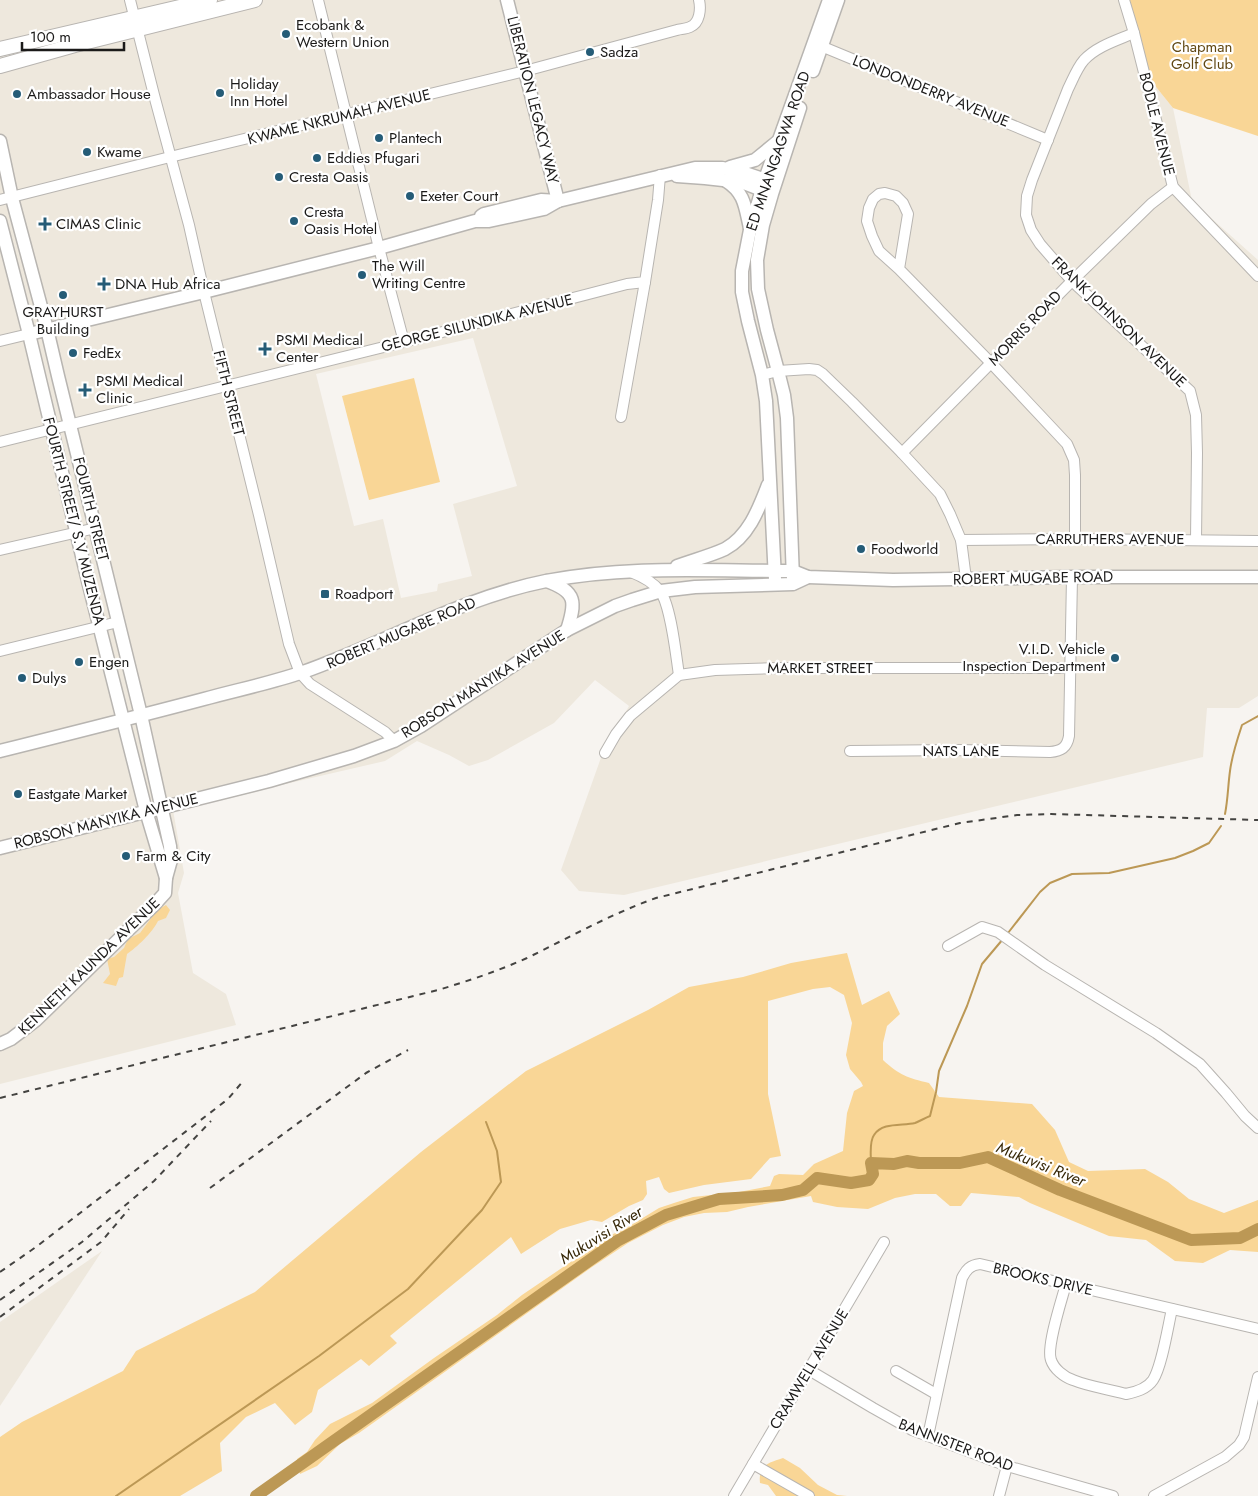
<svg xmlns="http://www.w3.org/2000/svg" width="1258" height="1496" viewBox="0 0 1258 1496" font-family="Jost,sans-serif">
  <rect width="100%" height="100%" fill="#f7f4f0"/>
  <!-- built -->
  <g fill="#eee8dd" fill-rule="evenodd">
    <path d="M0 0H1129L1148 77 1173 108 1192 201 1258 260V696L1239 708H1207L1203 757 624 895 579 891 561 870 603 752 629 706 595 680 554 723 488 760 469 766 449 755 417 741 385 761 173 810 184 873 178 893 193 973 226 994 236 1025 0 1084ZM473 338 517 486 453 504 472 576 438 584 437 591 401 598 383 519 354 526 316 374Z"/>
    <polygon points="102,1251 0,1406 0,1322"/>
  </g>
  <!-- green -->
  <g fill="#f9d696">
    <polygon points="1129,0 1258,0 1258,136 1173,108 1148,77"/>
    <polygon points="414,378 440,482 369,500 342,396"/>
    <path d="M166 905 170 910 166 918 158 921C153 932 136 948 127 954L123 977 119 978 116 986 103 983 110 974 107 959 114 957 124 948 128 939 140 933 157 910Z"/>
    <path d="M847 953 862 1005 889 991 900 1014 887 1026 883 1043V1060C899 1075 908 1078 929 1083L939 1097 1032 1104 1055 1130 1069 1162 1088 1171 1145 1169 1168 1182 1189 1199 1224 1213 1258 1200V1252L1230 1250 1203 1263 1175 1261 1146 1240 1109 1236 1030 1203 1019 1197 971 1193 961 1206H950L936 1194H915L895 1198 868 1209 837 1207 813 1202 811 1196 748 1207 727 1212 704 1213 684 1217 663 1225 628 1243 592 1267 359 1433 340 1444 317 1466 300 1474 297 1459 307 1452 315 1440 330 1424 372 1403 434 1358 497 1315 522 1295 609 1236 628 1227 659 1208 674 1203 693 1197 739 1192 770 1186 774 1176 779 1174 803 1175 814 1164 843 1151 847 1113 854 1091 863 1086 861 1082 850 1069 846 1055 852 1023 844 995 830 987 813 989 768 1001V1094L781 1156 770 1158 751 1179 704 1185 669 1193 664 1189 659 1177 646 1181 647 1194 643 1200 629 1206 602 1222 591 1220 560 1229 521 1254 511 1237 390 1336 397 1343 369 1366 361 1359 318 1390 312 1412 295 1425 275 1403 246 1417 220 1443 222 1471 180 1496H0V1437L22 1422 123 1371 136 1351 255 1292 421 1152 526 1071 648 1010 689 987 743 977 791 963Z"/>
    <path d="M783 1458 800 1468 818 1485 837 1495 847 1496H776L768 1485 760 1483C758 1465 768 1463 783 1458Z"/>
  </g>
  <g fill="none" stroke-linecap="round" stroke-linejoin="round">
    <!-- stream -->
    <g stroke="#bc9855" stroke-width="2">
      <path d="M1225 814C1228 799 1228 785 1230 771 1232 755 1237 740 1242 725L1258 716"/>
      <polyline points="1008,933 1040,892 1050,883 1072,874 1109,873 1175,858 1193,851 1209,843 1221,826"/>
      <path d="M871 1163C871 1155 869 1142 874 1135 882 1122 902 1126 915 1123 920 1121 925 1118 930 1116L936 1092 939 1071 967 1006 982 964 1003 939"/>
      <polyline points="116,1496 319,1356 408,1289 482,1210 501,1182 497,1151 486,1122"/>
    </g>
    <!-- river -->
    <polyline stroke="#bc9855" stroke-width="12" points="256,1496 617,1241 666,1215 719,1199 782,1195 803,1190 817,1178 851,1183 869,1180 873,1174 871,1163 894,1164 907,1161 919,1163 960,1163 988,1157 1060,1190 1191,1240 1240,1238 1258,1229"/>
    <defs>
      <g id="minor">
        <polyline points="130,0 154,95 189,225 204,292 259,515 289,644 300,673 310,684 385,732 394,741"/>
        <polyline points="318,0 379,248 404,342"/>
        <polyline points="1124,0 1134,33 1173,187 1258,276"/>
        <path d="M1134 33C1118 40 1097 46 1084 60 1077 68 1073 79 1068 89L1032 180 1027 196 1026 215 1031 230 1040 244 1072 281 1190 391 1196 415 1197 453 1196 540"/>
        <polyline points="816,44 1048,140"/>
        <path d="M0 200 170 157 525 71 677 30C680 29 686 29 690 27 700 23 701 9 699 0"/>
        <polyline points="899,269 908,214 903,203 896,196 885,193 879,194 873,199 869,208 867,221 872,236 879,251 899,269 991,363 1067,444 1074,460 1075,475 1075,539"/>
        <polyline points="0,341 29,334"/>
        <polyline points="762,375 778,371 809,369 817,370 823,374 852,402 902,453 940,494 950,514 961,540 966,579"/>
        <polyline points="621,417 645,282"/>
        <polyline points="0,442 404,342 627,284 645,282 658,200 660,175"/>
        <polyline points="902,453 1072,281 1151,204 1173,187"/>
        <polyline points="961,540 1075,539 1258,541"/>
        <polyline points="0,550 96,528"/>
        <path d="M631 572C641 576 653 582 660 591 671 605 676 656 679 675"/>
        <polyline points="0,651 118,622"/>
        <path d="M850 751 958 750 1050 752C1061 751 1067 748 1069 736L1072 577"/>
        <polyline points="605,753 616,734 630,716 679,675 715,670 780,668 1070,668"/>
        <polyline points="948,946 982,927 998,932 1045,965 1156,1033 1200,1064 1226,1093 1245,1116 1258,1128"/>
        <path d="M1066 1284C1062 1299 1046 1347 1051 1360 1054 1369 1064 1377 1073 1380 1090 1387 1109 1389 1126 1394 1136 1392 1147 1389 1153 1380 1162 1366 1168 1326 1172 1309"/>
        <polyline points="809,1370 873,1408 912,1430 1007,1466 1113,1496"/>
        <polyline points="896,1371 936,1394"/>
        <path d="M928 1436 962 1278C966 1270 970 1265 980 1264L1258 1329"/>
        <polyline points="753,1464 809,1496"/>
        <polyline points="734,1496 884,1242"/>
        <polyline points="999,1496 1007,1466"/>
        <polyline points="1154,1496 1225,1457 1239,1445 1244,1437 1258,1377"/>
      </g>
      <g id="major">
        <polyline points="507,0 558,201"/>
        <polyline points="813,71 838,0"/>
        <polyline points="0,141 12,198 47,329 58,376 141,715 170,846 171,860 166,878 165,893 154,905 36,1020 11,1039 0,1044"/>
        <polyline points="730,167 755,160 777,142"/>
        <polyline points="677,176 705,178 741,182 770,193"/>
        <path d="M726 181C745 193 745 207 750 228"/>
        <polyline points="481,216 484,214 541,200 558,201"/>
        <polyline points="0,221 29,334 88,581 146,811 166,878"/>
        <polyline points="29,334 204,292 379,248 475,221 489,221 544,209 558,201 695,168 722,168 742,172 775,183"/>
        <path d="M677 566C693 560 710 556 725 549 749 536 759 508 768 485"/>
        <polyline points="775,579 766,401 762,375 748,321 742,292 742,271 750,230 765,179 829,0"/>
        <polyline points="793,579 787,418 784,395 778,371 767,330 758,289 757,260 763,225 772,194 800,108"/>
        <path d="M547 581C577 592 576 602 567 630"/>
        <path d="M0 751C68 734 136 717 204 699 237 690 271 683 303 672 385 643 461 598 546 581 627 565 710 571 793 571L808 577 893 580 1072 577H1258"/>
        <polyline points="0,848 269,781 354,756 394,741 421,726 567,630 615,606 632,600 661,591 695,587 793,584 808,577"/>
      </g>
      <g id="highway">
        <polyline points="0,49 210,0"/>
        <polyline points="0,66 75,45 255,0"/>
      </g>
    </defs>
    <!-- minor casing -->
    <use href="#minor" stroke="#b8b5b1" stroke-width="12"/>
    <!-- major casing -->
    <use href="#major" stroke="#b8b5b1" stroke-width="15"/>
    <!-- highway casing -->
    <use href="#highway" stroke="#b8b5b1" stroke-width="16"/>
    <!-- minor -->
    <use href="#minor" stroke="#fff" stroke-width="10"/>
    <!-- major -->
    <use href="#major" stroke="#fff" stroke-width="12"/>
    <!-- highway -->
    <use href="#highway" stroke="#fff" stroke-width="14"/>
    <!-- rail -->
    <g stroke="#444341" stroke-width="2" stroke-dasharray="6 6" stroke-linecap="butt">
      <path d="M0 1098 438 990C468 981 498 971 527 958 570 937 611 914 656 898L960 823 1017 815 1051 814 1258 820"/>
      <polyline points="210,1188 366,1073 408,1050"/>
      <polyline points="0,1272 36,1247 228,1099 244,1080"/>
      <polyline points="0,1300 82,1242 154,1181 211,1121"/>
      <polyline points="0,1317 101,1242 129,1209"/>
    </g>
  </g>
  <!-- markers -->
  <g fill="#255c77" stroke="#fff" stroke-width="2">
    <circle cx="286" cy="34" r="5"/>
    <circle cx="590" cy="52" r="5"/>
    <circle cx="220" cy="93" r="5"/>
    <circle cx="17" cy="94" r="5"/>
    <circle cx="379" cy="138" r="5"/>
    <circle cx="87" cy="152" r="5"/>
    <circle cx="317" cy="158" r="5"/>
    <circle cx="279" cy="177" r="5"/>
    <circle cx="410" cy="196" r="5"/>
    <circle cx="294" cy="221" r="5"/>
    <path d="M42.5 216.5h5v5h5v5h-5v5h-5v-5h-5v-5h5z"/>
    <circle cx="362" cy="275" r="5"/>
    <path d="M101.5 276.5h5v5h5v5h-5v5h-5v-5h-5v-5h5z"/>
    <circle cx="63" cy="295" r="5"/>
    <path d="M262.5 341.5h5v5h5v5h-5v5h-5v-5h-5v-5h5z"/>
    <circle cx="73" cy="353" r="5"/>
    <path d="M82.5 382.5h5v5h5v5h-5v5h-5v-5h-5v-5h5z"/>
    <circle cx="861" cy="549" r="5"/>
    <rect x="320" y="589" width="10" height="10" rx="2.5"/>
    <circle cx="1115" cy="658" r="5"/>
    <circle cx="79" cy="662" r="5"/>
    <circle cx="22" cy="678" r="5"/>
    <circle cx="18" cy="794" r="5"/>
    <circle cx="126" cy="856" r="5"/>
  </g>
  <g text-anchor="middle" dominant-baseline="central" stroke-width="4.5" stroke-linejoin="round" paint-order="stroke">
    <!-- poi labels -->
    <g font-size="15" fill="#1b1a19" stroke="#fff" text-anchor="start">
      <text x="296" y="25">Ecobank &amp;<tspan x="296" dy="17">Western Union</tspan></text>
      <text x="600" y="52">Sadza</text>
      <text x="230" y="84">Holiday<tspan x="230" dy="17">Inn Hotel</tspan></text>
      <text x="27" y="94">Ambassador House</text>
      <text x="389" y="138">Plantech</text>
      <text x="97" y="152">Kwame</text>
      <text x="327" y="158">Eddies Pfugari</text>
      <text x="289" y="177">Cresta Oasis</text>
      <text x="420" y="196">Exeter Court</text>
      <text x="304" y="212">Cresta<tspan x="304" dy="17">Oasis Hotel</tspan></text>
      <text x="56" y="224">CIMAS Clinic</text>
      <text x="372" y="266">The Will<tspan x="372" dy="17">Writing Centre</tspan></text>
      <text x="115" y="284">DNA Hub Africa</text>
      <text x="63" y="312" text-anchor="middle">GRAYHURST<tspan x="63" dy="17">Building</tspan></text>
      <text x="276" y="340">PSMI Medical<tspan x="276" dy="17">Center</tspan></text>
      <text x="83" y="353">FedEx</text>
      <text x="96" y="381">PSMI Medical<tspan x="96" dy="17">Clinic</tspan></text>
      <text x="871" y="549">Foodworld</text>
      <text x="335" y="594">Roadport</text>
      <text x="1105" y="649" text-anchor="end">V.I.D. Vehicle<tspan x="1105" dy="17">Inspection Department</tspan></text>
      <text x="89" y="662">Engen</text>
      <text x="32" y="678">Dulys</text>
      <text x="28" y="794">Eastgate Market</text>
      <text x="136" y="856">Farm &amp; City</text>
    </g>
    <!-- park labels -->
    <g font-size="15" fill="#614813" stroke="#fff">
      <text x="1202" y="47">Chapman<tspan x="1202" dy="17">Golf Club</tspan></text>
    </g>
    <!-- street labels -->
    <g font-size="15" fill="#1b1a19" stroke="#fff">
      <text transform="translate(931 91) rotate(22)">LONDONDERRY AVENUE</text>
      <text transform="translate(533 100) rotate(76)">LIBERATION LEGACY WAY</text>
      <text transform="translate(339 117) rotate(-14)">KWAME NKRUMAH AVENUE</text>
      <text transform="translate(1157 124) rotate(76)">BODLE AVENUE</text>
      <text transform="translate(778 151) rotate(-71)">ED MNANGAGWA ROAD</text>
      <text transform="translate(1119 322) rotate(44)">FRANK JOHNSON AVENUE</text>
      <text transform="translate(477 323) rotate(-14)">GEORGE SILUNDIKA AVENUE</text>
      <text transform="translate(1025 328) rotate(-46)">MORRIS ROAD</text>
      <text transform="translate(229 393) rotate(76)">FIFTH STREET</text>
      <text transform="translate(91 509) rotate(76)">FOURTH STREET</text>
      <text transform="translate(74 521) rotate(76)">FOURTH STREET/ S.V MUZENDA</text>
      <text x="1110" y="539">CARRUTHERS AVENUE</text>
      <text transform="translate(1033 578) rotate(-1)">ROBERT MUGABE ROAD</text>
      <text transform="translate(401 633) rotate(-23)">ROBERT MUGABE ROAD</text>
      <text x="820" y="668">MARKET STREET</text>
      <text transform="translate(483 684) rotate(-32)">ROBSON MANYIKA AVENUE</text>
      <text x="961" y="751">NATS LANE</text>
      <text transform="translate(106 821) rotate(-14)">ROBSON MANYIKA AVENUE</text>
      <text transform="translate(89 966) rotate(-44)">KENNETH KAUNDA AVENUE</text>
      <text transform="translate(1043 1279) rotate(13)">BROOKS DRIVE</text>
      <text transform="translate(809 1369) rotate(-59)">CRAMWELL AVENUE</text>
      <text transform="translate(956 1445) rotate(21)">BANNISTER ROAD</text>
    </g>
    <!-- water labels -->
    <g font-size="16" font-style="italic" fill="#372808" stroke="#fff">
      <text transform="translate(1041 1164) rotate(22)">Mukuvisi River</text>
      <text transform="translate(601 1235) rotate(-32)">Mukuvisi River</text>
    </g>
  </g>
  <!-- scale -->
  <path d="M22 42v8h102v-8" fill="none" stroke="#1b1a19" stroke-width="2.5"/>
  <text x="30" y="42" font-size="15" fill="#1b1a19" stroke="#ffffff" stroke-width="4" paint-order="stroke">100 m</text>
</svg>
